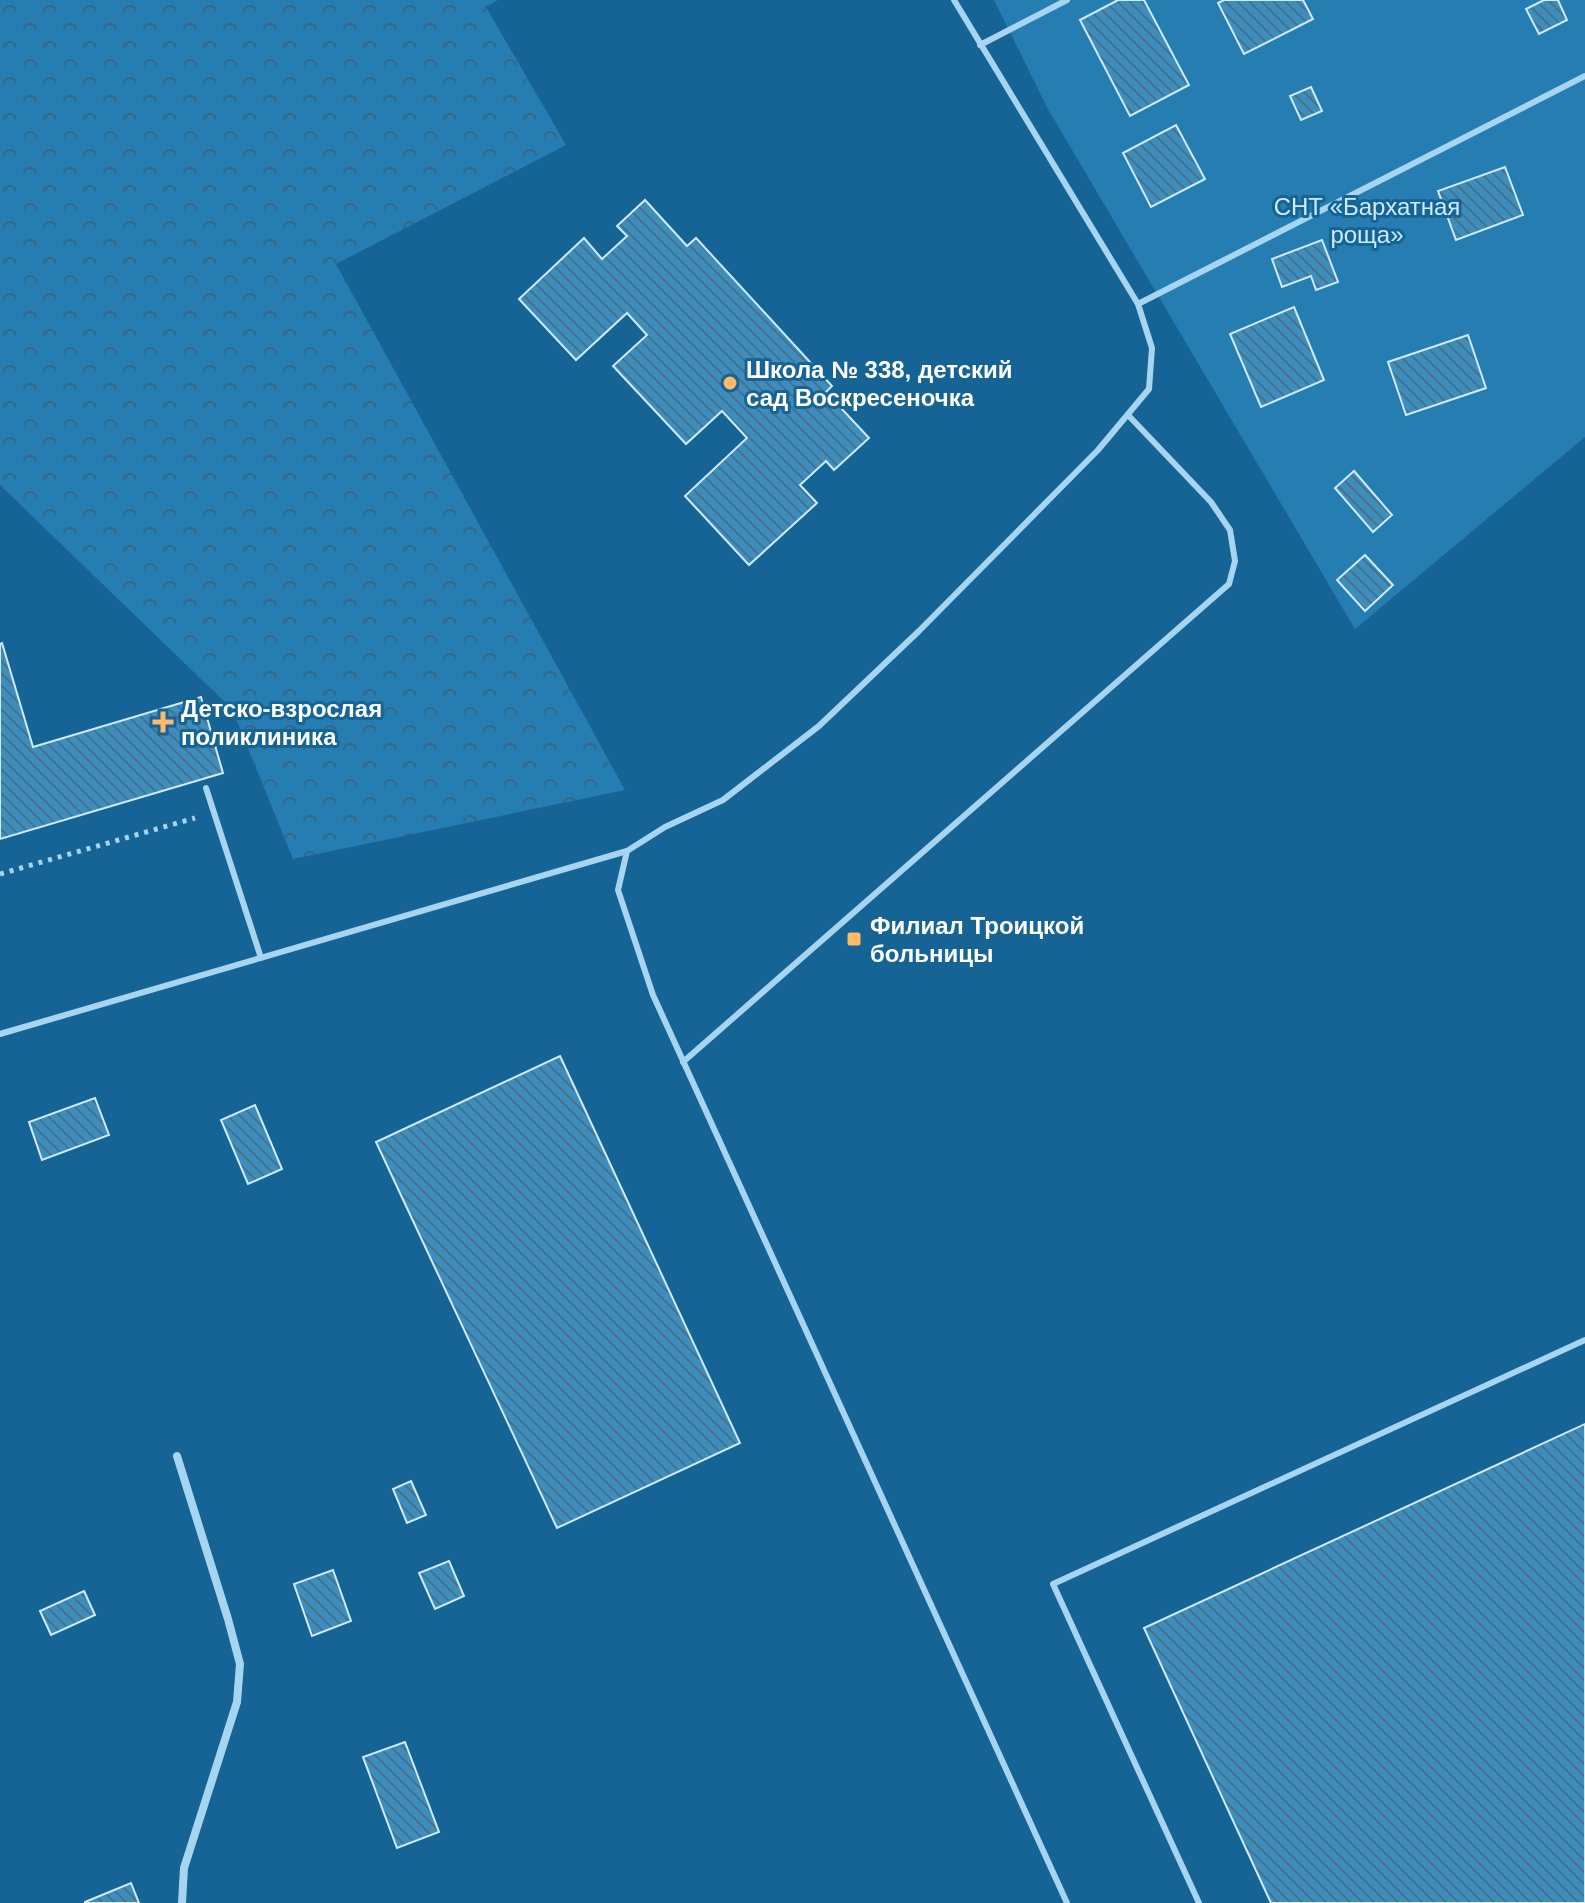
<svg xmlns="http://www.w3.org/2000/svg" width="1585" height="1903" viewBox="0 0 1585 1903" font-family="Helvetica,sans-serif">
  <defs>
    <pattern id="forest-crowns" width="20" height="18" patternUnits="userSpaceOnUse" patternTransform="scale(2)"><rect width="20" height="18" fill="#257db2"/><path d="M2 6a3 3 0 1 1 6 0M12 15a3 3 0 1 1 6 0" fill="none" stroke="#376784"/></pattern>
    <pattern id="building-back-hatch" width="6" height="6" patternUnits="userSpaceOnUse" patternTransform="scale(2)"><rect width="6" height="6" fill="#3e8dbd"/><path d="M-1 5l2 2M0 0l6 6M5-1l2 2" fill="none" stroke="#447390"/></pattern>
  </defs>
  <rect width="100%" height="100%" fill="#166395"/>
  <!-- green -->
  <polygon fill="#257db2" points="994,0 1585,0 1585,437 1355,629 1049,111"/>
  <!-- forest -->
  <polygon fill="url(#forest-crowns)" points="0,0 498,0 486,7 566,145 336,264 625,790 293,859 232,709 0,485"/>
  <!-- building -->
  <g fill="url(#building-back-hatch)" stroke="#ceebfc" stroke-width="2">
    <polygon points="1118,0 1144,0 1189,85 1130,116 1080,20"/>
    <polygon points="1224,0 1303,0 1313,19 1244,54 1218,3"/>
    <polygon points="1544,0 1558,0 1567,20 1539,34 1526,9"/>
    <polygon points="1311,87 1322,111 1301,120 1290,96"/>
    <polygon points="1176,125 1205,179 1151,207 1123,153"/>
    <polygon points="1505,167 1523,215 1456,240 1438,191"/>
    <polygon points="645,200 687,246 696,238 832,386 826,392 869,438 834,470 826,461 800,485 817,503 749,565 685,496 747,438 722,411 686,444 613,366 647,335 627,313 576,360 519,299 584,238 602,259 627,236 617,226"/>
    <polygon points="1322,240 1338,282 1316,290 1311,276 1282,287 1272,259"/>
    <polygon points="1294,307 1324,380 1261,407 1230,334"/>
    <polygon points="1468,335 1486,388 1406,415 1388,362"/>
    <polygon points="1354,471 1392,515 1373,532 1335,488"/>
    <polygon points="1365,555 1393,585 1365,611 1337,580"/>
    <polygon points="2,643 33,747 201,697 223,773 0,839 0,644"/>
    <polygon points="560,1056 740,1443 557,1528 376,1142"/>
    <polygon points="95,1098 109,1135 42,1160 29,1122"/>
    <polygon points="255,1105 282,1169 248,1184 221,1120"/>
    <polygon points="1585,1424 1585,1903 1271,1903 1144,1628"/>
    <polygon points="411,1481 426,1515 407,1523 393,1489"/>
    <polygon points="449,1561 464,1596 435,1609 419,1573"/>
    <polygon points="333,1570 351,1621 312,1636 294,1584"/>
    <polygon points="84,1591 95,1615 51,1635 40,1611"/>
    <polygon points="405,1742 439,1832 397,1848 363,1757"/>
    <polygon points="131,1883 139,1903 85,1903 85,1902"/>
  </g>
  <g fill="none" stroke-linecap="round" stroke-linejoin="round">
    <!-- path -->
    <polyline stroke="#a7d5f1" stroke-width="5" stroke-dasharray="4 6" stroke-linecap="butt" points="0,874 195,818"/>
    <!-- lane -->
    <g stroke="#a7d5f1" stroke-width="6">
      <polyline points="954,0 1138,304 1152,348 1149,389 1098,450 919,631 819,726 723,800 665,827 627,851 618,890 653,995 1067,1903"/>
      <polyline points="980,45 1067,0"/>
      <polyline points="1138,304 1585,76"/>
      <polyline points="206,788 261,958"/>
      <polyline points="0,1034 627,851"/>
      <polyline points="683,1062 1229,584 1235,561 1230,530 1211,502 1128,415"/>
      <polyline points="1199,1903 1053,1584 1585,1340"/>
    </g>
    <!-- street -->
    <polyline stroke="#a7d5f1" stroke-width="8" points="177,1456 228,1619 240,1664 237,1702 184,1868 182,1903"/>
  </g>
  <!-- markers -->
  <g fill="#ffb967" stroke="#166395" stroke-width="3">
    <circle cx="730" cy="383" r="8"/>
    <path d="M159 710h8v8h8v8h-8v8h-8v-8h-8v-8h8z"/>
    <rect x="846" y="931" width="16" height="16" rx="4"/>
  </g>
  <g text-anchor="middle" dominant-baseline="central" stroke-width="6" stroke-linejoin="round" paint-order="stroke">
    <!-- park labels -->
    <g font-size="24" fill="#ceebfc" stroke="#166395">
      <text x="1367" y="206">СНТ «Бархатная<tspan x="1367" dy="28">роща»</tspan></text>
    </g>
    <!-- poi labels -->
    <g font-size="24" font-weight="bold" fill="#fff" stroke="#166395" text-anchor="start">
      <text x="746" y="369">Школа № 338, детский<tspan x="746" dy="28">сад Воскресеночка</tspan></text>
      <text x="181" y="708">Детско-взрослая<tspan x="181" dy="28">поликлиника</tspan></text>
      <text x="870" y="925">Филиал Троицкой<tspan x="870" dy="28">больницы</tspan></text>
    </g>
  </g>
</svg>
